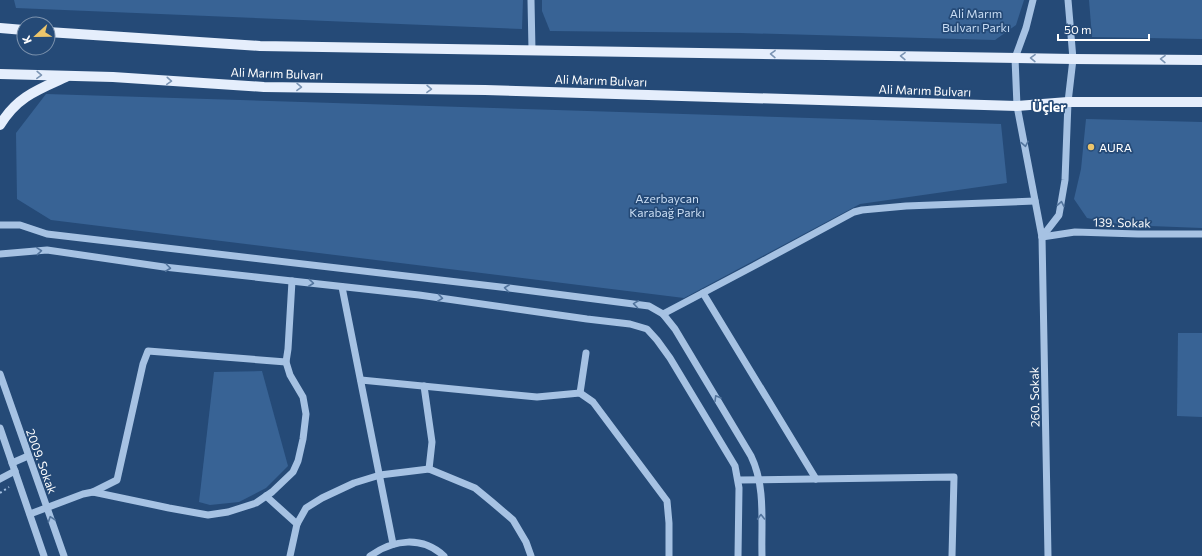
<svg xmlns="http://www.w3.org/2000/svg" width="1202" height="556" viewBox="0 0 1202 556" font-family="Commissioner,sans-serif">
  <rect width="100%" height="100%" fill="#254a77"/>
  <!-- green -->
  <g fill="#386395">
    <polygon points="14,0 523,0 522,29 16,8"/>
    <polygon points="542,0 1024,0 1016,25 995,40 741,33 550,31 542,11"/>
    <polygon points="1089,0 1202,0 1202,39 1092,37"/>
    <polygon points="46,94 1001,124 1007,183 860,204 684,298 51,220 17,199 16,133"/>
    <polygon points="1086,119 1202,122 1202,228 1124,225 1087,218 1074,199 1081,169"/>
    <polygon points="1178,333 1202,333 1202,417 1177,416"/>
    <polygon points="262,371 288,466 266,488 239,502 210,505 199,502 214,372"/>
  </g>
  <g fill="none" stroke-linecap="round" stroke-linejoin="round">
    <!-- path -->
    <polyline stroke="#a6c2e3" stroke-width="2" stroke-dasharray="2 3" stroke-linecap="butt" points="0,493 9,487"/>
    <!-- minor -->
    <g stroke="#a6c2e3" stroke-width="7">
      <polyline points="531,0 532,50"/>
      <polyline points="1033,0 1026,28 1015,58 1017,106 1042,237 1048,556"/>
      <path d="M0 225H20L47 234 509 288 649 306 663 314 675 329 751 456C766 487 761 523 762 556"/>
      <polyline points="1042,237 1059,215 1065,180 1068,102 1073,59 1068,0"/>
      <polyline points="1042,237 1075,232 1138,234 1202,234"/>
      <polyline points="0,254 47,250 164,267 419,295 587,319 630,324 647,329 657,340 670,358 735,466 739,488 738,556"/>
      <polyline points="342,287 393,544"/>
      <polyline points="703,293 816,479"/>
      <polyline points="663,314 752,267 854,212 862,210 906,206 1035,201"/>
      <polyline points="0,374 64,556"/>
      <polyline points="361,380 537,397 580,393 593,402 667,501 669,523 669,556"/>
      <polyline points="424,386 432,442 429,469"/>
      <polyline points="580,393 586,353"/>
      <polyline points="0,428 44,556"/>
      <polyline points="12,463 28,456"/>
      <polyline points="0,479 15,471"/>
      <polyline points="739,480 954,477 952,556"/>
      <polyline points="93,492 117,480 143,364 148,351 286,362"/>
      <polyline points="266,496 297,524"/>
      <polyline points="30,514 83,494 93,492 169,508 208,515 228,512 256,503 272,492 293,472 298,461 303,439 306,414 303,397 290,375 286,362 288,349 292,281"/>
      <polyline points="290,556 297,524 306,508 322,498 354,483 380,475 429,469 475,488 492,502 513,520 526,542 531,556"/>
      <path d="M370 556C394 539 422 536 444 556"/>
    </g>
    <!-- major -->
    <g stroke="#e5eefc" stroke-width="10">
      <polyline points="0,28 24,30"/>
      <polyline points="48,32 260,46 1073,59 1202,60"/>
      <polyline points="0,74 113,77 264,87 485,90 1017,106 1068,102 1202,102"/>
      <path d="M0 125C17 97 37 90 66 77"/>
    </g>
  </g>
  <!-- one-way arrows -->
  <defs><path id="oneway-chevron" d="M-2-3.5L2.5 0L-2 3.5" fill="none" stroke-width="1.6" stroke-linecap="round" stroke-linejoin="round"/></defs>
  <g stroke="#7b94b3">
    <use href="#oneway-chevron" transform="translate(773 54) rotate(-179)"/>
    <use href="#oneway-chevron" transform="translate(903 56) rotate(-179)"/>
    <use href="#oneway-chevron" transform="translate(1033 58) rotate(-179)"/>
    <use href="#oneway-chevron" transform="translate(1163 59) rotate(-179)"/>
    <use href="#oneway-chevron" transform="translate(39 75) rotate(2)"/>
    <use href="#oneway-chevron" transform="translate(169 81) rotate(4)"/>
    <use href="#oneway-chevron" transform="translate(299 87) rotate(1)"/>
    <use href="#oneway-chevron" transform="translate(429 89) rotate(1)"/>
  </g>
  <g stroke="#52749d">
    <use href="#oneway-chevron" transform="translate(1025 144) rotate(79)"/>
    <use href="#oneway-chevron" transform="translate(1061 204) rotate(-79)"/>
    <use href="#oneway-chevron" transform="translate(39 251) rotate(-5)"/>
    <use href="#oneway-chevron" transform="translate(168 268) rotate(7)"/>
    <use href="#oneway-chevron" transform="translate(311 283) rotate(6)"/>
    <use href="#oneway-chevron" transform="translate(507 288) rotate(-173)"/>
    <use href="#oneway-chevron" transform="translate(440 298) rotate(8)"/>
    <use href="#oneway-chevron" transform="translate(636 304) rotate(-172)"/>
    <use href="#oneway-chevron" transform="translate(717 398) rotate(-121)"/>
    <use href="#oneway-chevron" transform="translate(761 517) rotate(-91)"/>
    <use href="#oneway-chevron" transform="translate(51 519) rotate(-109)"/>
  </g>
  <!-- markers -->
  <circle fill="#ecc56b" stroke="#254a77" stroke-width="1.5" cx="1091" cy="147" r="4"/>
  <g text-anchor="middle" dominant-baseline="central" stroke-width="3.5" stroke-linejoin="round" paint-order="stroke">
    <!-- park labels -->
    <g font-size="12" fill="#c8dcf3" stroke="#254a77">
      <text x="976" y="13">Ali Marım<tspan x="976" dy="14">Bulvarı Parkı</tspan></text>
      <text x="667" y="198">Azerbaycan<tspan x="667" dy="14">Karabağ Parkı</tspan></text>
    </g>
    <!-- street labels -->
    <g font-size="12" fill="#fff" stroke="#254a77">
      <text transform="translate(277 73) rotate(2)">Ali Marım Bulvarı</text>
      <text transform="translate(601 80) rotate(2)">Ali Marım Bulvarı</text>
      <text transform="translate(925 90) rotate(2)">Ali Marım Bulvarı</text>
      <text transform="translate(1122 222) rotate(1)">139. Sokak</text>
      <text transform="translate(1034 397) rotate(-91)">260. Sokak</text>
      <text transform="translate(42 461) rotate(70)">2009. Sokak</text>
    </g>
    <!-- poi labels -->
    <g font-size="12" fill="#fff" stroke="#254a77" text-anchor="start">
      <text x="1099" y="147">AURA</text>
    </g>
    <!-- quarter labels -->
    <g font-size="14" font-weight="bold" fill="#fff" stroke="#254a77">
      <text x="1049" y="106">Üçler</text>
    </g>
  </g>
  <!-- north arrow -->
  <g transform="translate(36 36) rotate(248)"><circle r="19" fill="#254a77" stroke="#7c92ad"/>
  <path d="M0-3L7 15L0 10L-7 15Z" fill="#ecc56b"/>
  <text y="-6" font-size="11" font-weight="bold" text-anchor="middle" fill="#ffffff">K</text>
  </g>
  <!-- scale -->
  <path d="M1058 34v6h91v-6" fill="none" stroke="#ffffff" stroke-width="2"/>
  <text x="1064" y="34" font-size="12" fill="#ffffff" stroke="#254a77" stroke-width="3" paint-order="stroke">50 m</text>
</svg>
